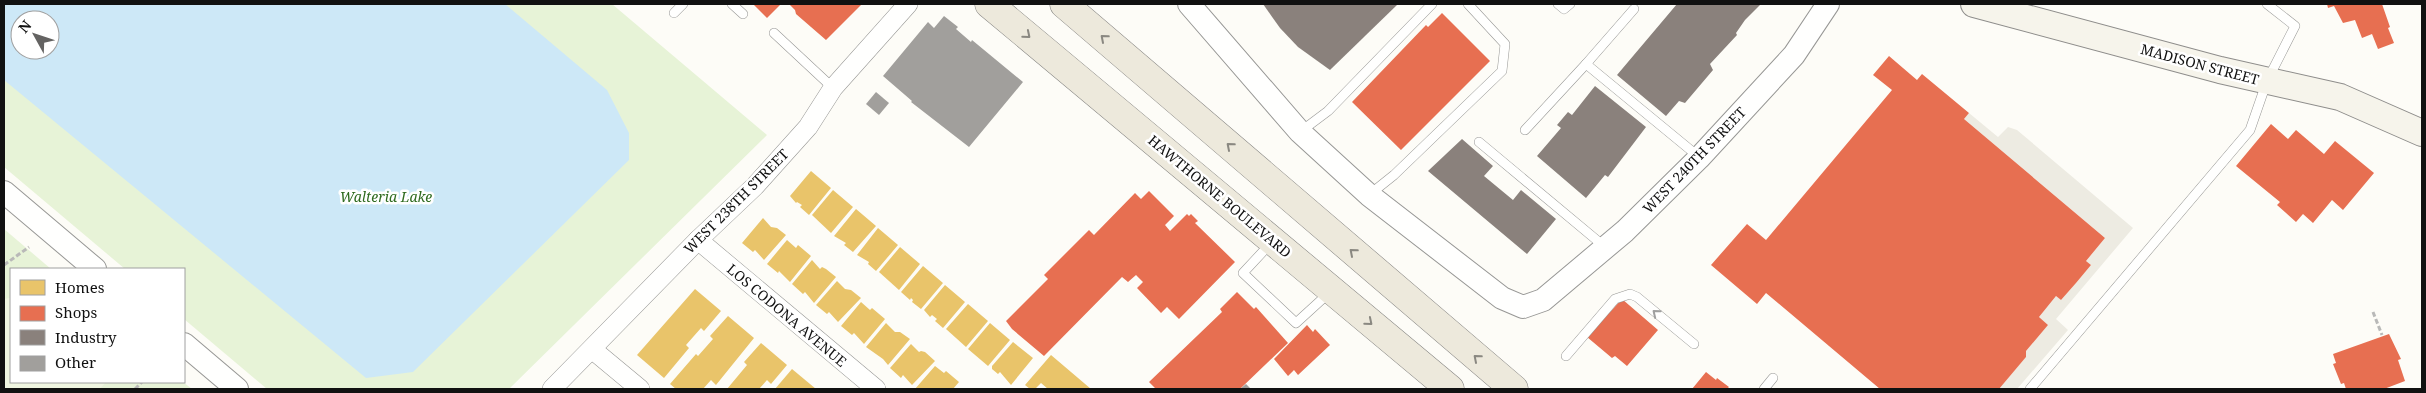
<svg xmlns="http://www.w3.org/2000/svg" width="2426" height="393" viewBox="0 0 2426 393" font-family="'Noto Serif',serif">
  <rect width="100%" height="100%" fill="#fdfcf7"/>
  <!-- green -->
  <g fill="#e7f3d7" fill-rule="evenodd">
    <path d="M4 4H612L767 135 509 389H267L184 319V269H125L4 167ZM20 20H50V50H20Z"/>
    <polygon points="4,229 51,269 11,269 11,382 183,382 192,389 4,389"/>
  </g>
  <!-- pitch -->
  <polygon fill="#f0f6e1" points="9,298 11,298 11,382 106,382 100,389 4,389 4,299"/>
  <!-- plaza -->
  <polygon fill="#edebe2" points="1969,113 1998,137 2008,127 2017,130 2133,228 2056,319 2068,330 2017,389 1999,389 2026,357 2026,351 2048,325 2039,317 2056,296 2061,300 2076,283 2091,265 2086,261 2105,238 1964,119"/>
  <!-- water -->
  <path fill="#cde8f7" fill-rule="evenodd" d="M4 4H505L607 90 629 133V160L413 372 366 378 4 80ZM20 20H50V50H20Z"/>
  <!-- homes -->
  <g fill="#e9c46a">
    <polygon points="811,171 831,188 809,215 800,207 802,205 797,202 796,203 790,196"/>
    <polygon points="833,190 853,207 831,233 812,215"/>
    <polygon points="856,209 876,226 853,252 844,245 846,243 834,236"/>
    <polygon points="763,218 771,227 777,228 786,235 764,260 755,250 753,252 742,243"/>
    <polygon points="878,228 898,245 876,271 868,264 869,262 857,255"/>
    <polygon points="787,240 796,248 798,245 811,256 790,282 779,271 778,273 767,264"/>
    <polygon points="900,247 920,264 899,290 879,272"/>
    <polygon points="812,260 820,269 822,267 826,269 836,277 814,303 805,292 803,294 792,284"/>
    <polygon points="923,266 943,283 921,309 912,302 913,300 911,298 910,300 901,292"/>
    <polygon points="837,281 845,289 851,290 861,298 838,322 829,312 827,314 816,305"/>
    <polygon points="945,285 965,302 943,328 935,321 937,319 932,315 930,317 924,310"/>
    <polygon points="695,289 721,311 704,331 701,328 686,345 689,348 664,378 637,355"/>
    <polygon points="861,302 870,310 872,308 885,319 864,344 854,333 852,335 841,326"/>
    <polygon points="968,304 988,321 966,347 946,329"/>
    <polygon points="728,316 754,338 716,385 711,380 703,389 676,389 670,384 696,354 698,356 713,339 710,336"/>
    <polygon points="886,323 895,332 900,332 910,339 888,365 883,359 866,347"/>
    <polygon points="990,323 1010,340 988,366 968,349"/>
    <polygon points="1013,342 1033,358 1011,385 1000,372 998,374 992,369 992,366"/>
    <polygon points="761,343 787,365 771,384 767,380 759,389 727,389 747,365 744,362"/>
    <polygon points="911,344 919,352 921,351 925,352 935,361 912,385 903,375 901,378 890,368"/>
    <polygon points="1051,355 1091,389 1048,389 1041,383 1035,389 1030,389 1025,385"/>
    <polygon points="935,366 944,373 946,371 959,382 953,389 915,389"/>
    <polygon points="792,369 816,389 775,389"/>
  </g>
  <!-- shops -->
  <g fill="#e76f51">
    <polygon points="753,4 781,4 767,18"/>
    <polygon points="789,4 862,4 826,40 796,14 795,10"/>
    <polygon points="2327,4 2382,4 2390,27 2388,28 2394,43 2378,49 2372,34 2362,38 2355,20 2343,23 2334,6 2328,8"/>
    <polygon points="1442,13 1490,61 1401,150 1352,102 1426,25 1428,27"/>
    <polygon points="1889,56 1917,80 1922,74 1969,113 1964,119 2105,238 2086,261 2091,265 2076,283 2061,300 2056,296 2039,317 2048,325 2026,351 2026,357 1999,389 1880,389 1766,293 1757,304 1711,265 1747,224 1766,240 1892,90 1873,75"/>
    <polygon points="2271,124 2288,139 2296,130 2324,154 2335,141 2374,173 2343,210 2332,200 2313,223 2303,214 2296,222 2277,205 2280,202 2236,166"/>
    <polygon points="1149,191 1174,216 1165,225 1170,231 1187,214 1189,216 1191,214 1198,221 1195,223 1235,262 1179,319 1167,307 1161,313 1137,288 1143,282 1136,275 1128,282 1122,277 1044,356 1012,329 1006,321 1048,279 1044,275 1089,230 1094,235 1135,193 1141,199"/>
    <polygon points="1237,292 1254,309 1256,307 1288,343 1240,389 1156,389 1149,382 1222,312 1220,309"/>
    <polygon points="1622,299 1658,330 1627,366 1615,356 1612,358 1587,337"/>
    <polygon points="1307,325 1313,332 1315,329 1330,345 1298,375 1294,370 1288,376 1274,359"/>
    <polygon points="2389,334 2401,359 2398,360 2405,381 2384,389 2346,389 2344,383 2341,384 2333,364 2336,363 2333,354"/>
    <polygon points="1706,372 1716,380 1717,378 1729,387 1727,389 1692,389"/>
  </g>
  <!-- industry -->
  <g fill="#8a817c">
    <polygon points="1263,4 1398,4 1330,70 1298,47 1280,28"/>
    <polygon points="1677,4 1761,4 1745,20 1736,33 1737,35 1710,64 1713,70 1685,103 1679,101 1666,116 1617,75"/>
    <polygon points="1595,86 1646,127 1608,177 1605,175 1586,198 1537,156 1561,128 1557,125 1568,112 1572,115"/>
    <polygon points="1462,139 1493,166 1484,176 1513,200 1521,190 1556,219 1527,254 1428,171"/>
  </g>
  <!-- building -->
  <g fill="#a19f9c">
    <polygon points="944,16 958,27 956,29 971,42 972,40 1023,82 969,147 911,102 912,101 883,76 928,22 934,28"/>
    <polygon points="876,92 889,103 879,115 866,104"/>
    <polygon points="1246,384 1251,389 1240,389"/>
  </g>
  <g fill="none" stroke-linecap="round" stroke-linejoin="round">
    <defs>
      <g id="service">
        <polyline points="732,4 743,14"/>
        <polyline points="1558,4 1564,9 1570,4"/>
        <polyline points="1634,9 1586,64 1699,157"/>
        <polyline points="674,13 683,4"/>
        <polyline points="774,33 833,88"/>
        <polyline points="1525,130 1586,64"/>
        <polyline points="1300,132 1328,111 1432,4"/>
        <polyline points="1479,142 1605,247"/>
        <polyline points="1369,195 1394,175 1502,71 1505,44 1468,4"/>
        <polyline points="1270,244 1243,273 1296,323 1330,292"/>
        <polyline points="1566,356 1615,299 1630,294 1637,297 1694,344"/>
        <polyline points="1764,389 1773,378"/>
        <polyline points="2030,389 2250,130 2267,81 2295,26 2267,4"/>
      </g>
      <g id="minor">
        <polyline points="698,240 876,389"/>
        <polyline points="593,350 640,389"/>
        <polyline points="552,389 698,240 755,186 808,127 833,88 908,4"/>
      </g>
      <g id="tertiary">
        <polyline points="1189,4 1300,132 1369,195 1502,298 1523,307 1543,300 1625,231 1699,158 1794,55 1828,4"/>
        <polyline points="4,192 95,269"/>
        <polyline points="184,344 237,389"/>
      </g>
      <polyline id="secondary" points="1974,4 2220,70 2340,97 2422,133"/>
      <g id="primary">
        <polyline points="989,4 1450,389"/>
        <polyline points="1064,4 1514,389"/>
      </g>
    </defs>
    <!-- service casing -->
    <use href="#service" stroke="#979795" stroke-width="10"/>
    <!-- minor casing -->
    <use href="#minor" stroke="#979795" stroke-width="20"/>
    <!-- tertiary casing -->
    <use href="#tertiary" stroke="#979795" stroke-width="24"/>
    <!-- secondary casing -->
    <use href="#secondary" stroke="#8e8d8b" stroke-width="28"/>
    <!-- primary casing -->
    <use href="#primary" stroke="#858482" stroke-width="29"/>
    <!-- path -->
    <g stroke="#b9b9b8" stroke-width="3" stroke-dasharray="5 2.5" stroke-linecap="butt">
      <polyline points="4,265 29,247"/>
      <polyline points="2373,312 2382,335"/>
      <polyline points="135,389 142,382"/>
    </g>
    <!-- service -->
    <use href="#service" stroke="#fffffe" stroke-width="9"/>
    <!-- minor -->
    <use href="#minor" stroke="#fffffe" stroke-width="19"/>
    <!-- tertiary -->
    <use href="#tertiary" stroke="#fffffe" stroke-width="22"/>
    <!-- secondary -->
    <use href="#secondary" stroke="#f6f4eb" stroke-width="26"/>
    <!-- primary -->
    <use href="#primary" stroke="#ede9dc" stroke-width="28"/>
  </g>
  <!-- one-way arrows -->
  <defs><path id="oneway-chevron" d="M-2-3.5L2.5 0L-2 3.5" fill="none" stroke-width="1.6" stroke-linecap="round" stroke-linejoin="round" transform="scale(1.25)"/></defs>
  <g stroke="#8a8881">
    <use href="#oneway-chevron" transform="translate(1027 35) rotate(40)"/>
    <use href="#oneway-chevron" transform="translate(1104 38) rotate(-139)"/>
    <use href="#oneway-chevron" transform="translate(1230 146) rotate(-139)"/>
    <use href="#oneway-chevron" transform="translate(1353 252) rotate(-139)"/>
    <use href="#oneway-chevron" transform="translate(1369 322) rotate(40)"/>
    <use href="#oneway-chevron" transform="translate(1477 358) rotate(-139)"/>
  </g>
  <use stroke="#a0a09f" href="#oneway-chevron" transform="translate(1656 313) rotate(-141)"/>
  <g text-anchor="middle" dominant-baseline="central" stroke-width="5" stroke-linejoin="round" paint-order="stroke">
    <!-- street labels -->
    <g font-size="14" fill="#111" stroke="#fff">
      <text transform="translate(2200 64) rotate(15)">MADISON STREET</text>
      <text transform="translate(1694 160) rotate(-46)">WEST 240TH STREET</text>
      <text transform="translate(1220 196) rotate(40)">HAWTHORNE BOULEVARD</text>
      <text transform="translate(736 201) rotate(-45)">WEST 238TH STREET</text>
      <text transform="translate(787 315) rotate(40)">LOS CODONA AVENUE</text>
    </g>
    <!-- park labels -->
    <g font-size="14" font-style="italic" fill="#2f6b1f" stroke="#fff">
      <text x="386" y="196">Walteria Lake</text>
    </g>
  </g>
  <!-- border -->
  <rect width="2426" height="393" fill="none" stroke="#111111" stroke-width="10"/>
  <!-- legend -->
  <rect x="10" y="268" width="175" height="115" fill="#ffffff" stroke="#a0a0a0"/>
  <rect x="20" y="280" width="25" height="15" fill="#e9c46a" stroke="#a0a0a0"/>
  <text x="55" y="293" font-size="15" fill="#111111">Homes</text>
  <rect x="20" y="306" width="25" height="15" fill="#e76f51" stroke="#a0a0a0"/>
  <text x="55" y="318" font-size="15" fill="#111111">Shops</text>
  <rect x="20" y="330" width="25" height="15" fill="#8a817c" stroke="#a0a0a0"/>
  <text x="55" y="343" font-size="15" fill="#111111">Industry</text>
  <rect x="20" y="356" width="25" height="15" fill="#a19f9c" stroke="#a0a0a0"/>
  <text x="55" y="368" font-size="15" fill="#111111">Other</text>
  <!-- north arrow -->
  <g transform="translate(35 35) rotate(310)"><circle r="24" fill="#ffffff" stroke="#a0a0a0"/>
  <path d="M0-4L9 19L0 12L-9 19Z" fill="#646362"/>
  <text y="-8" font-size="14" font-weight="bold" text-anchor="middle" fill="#111111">N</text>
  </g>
</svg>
